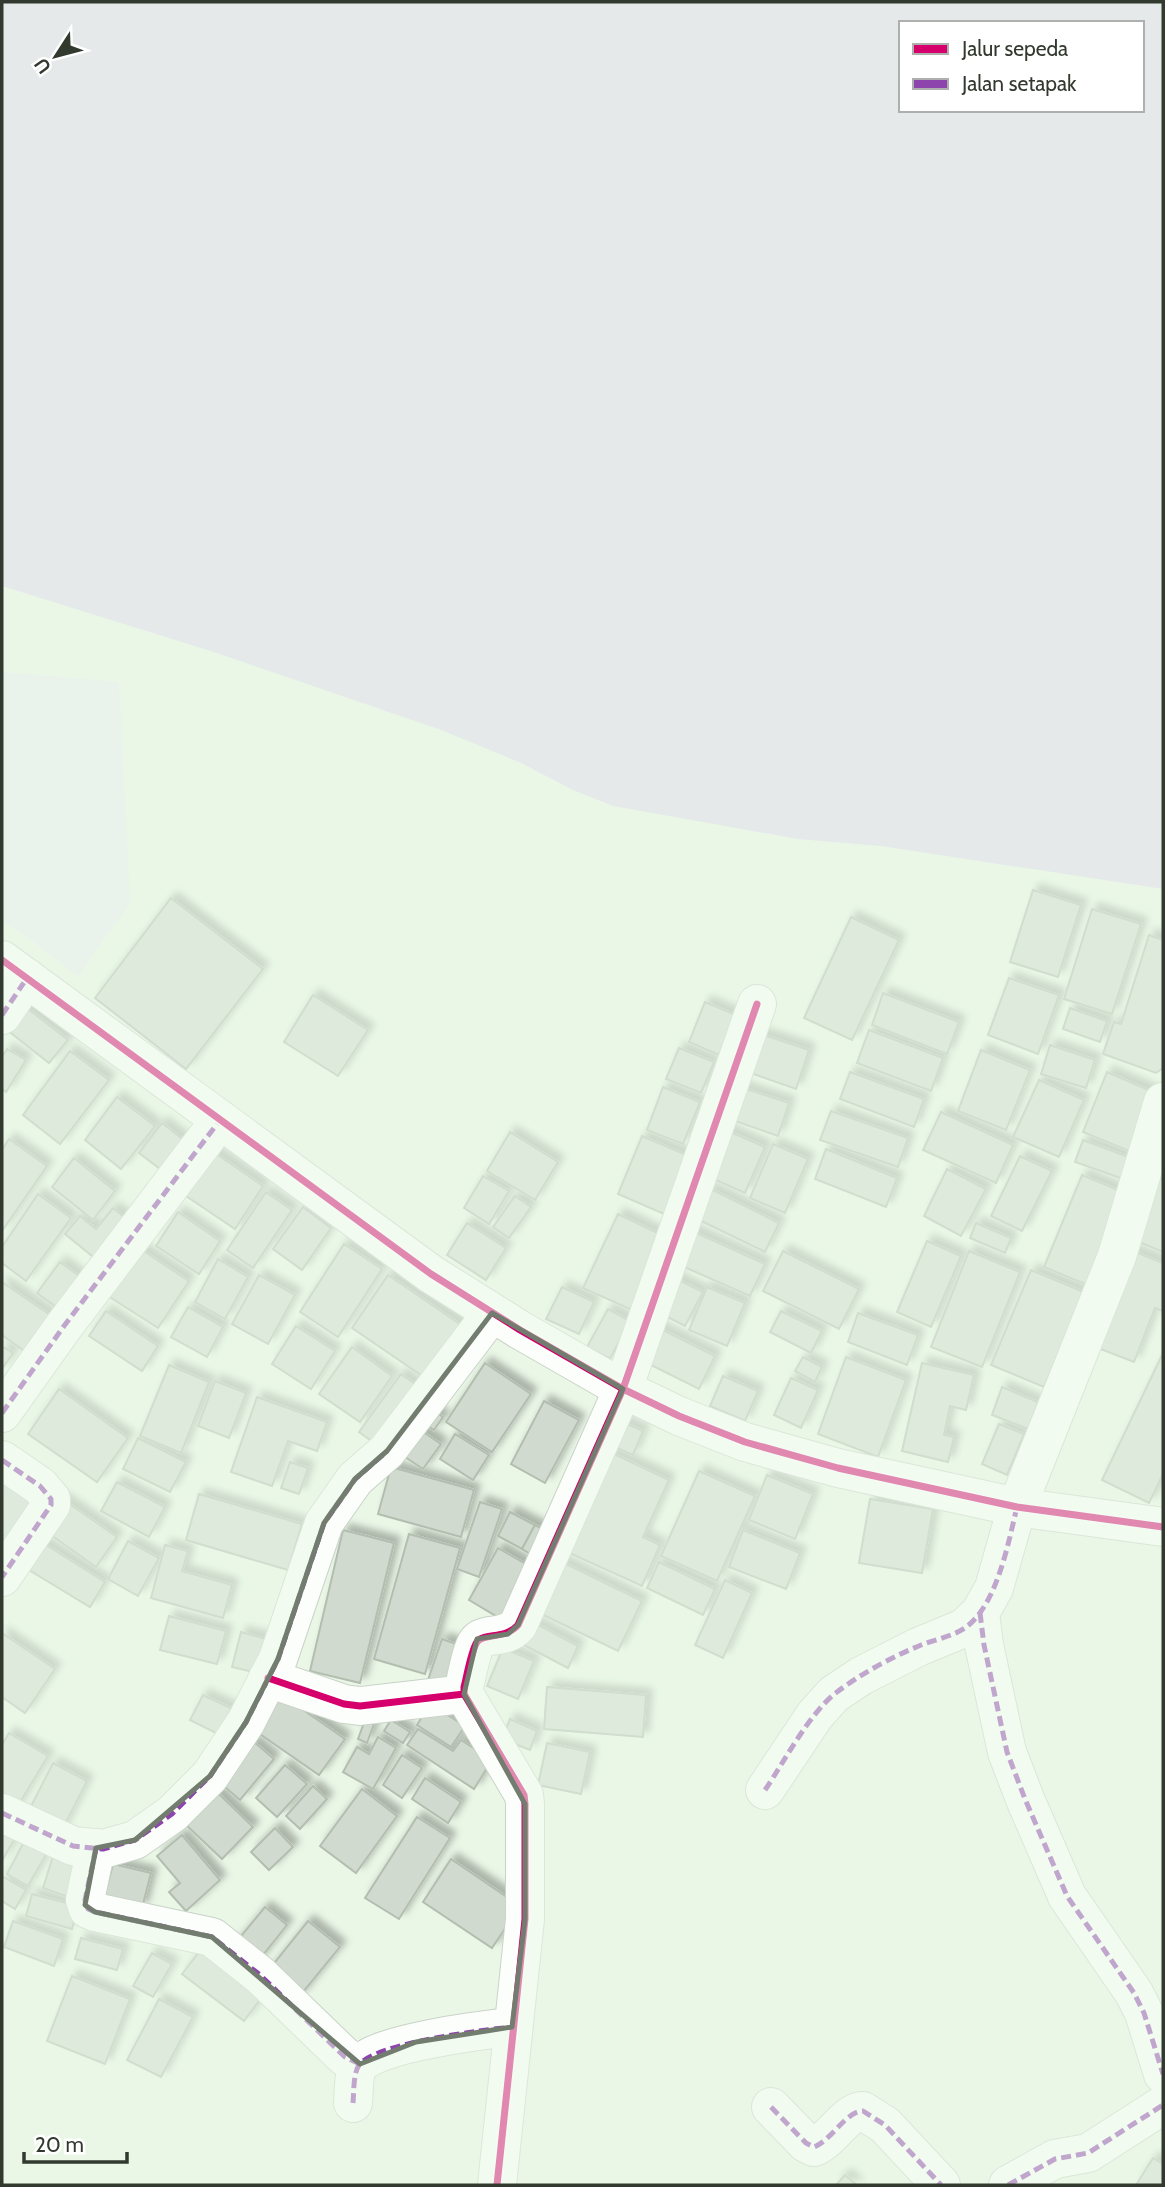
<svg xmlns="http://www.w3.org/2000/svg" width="1165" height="2187" viewBox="0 0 1165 2187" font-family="Cabin,sans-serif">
  <defs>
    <filter id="shadow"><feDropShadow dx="6" dy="-6" stdDeviation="3.5" flood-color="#0004"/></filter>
  </defs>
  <rect width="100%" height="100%" fill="#eaf7e7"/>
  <!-- green -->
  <polygon fill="#ebebf1" points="2,672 119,682 130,903 78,976 22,933 2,922"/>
  <!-- water -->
  <path fill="#dfd7ed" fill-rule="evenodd" d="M2 2H1163V889L881 846 798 839 613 806 573 790 519 762 441 730 217 653 2 586ZM901 23H1142V110H901Z"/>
  <!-- building -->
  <g fill="#d0dace" stroke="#b3bdb0" stroke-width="2" filter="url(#shadow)">
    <polygon points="1033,890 1081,905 1058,977 1010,962"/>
    <polygon points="171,898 263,969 186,1069 95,998"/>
    <polygon points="1092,909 1141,924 1112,1014 1064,999"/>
    <polygon points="851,917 899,940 852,1040 804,1018"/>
    <polygon points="1149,935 1163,940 1163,1068 1156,1073 1103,1054 1114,1022 1121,1024"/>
    <polygon points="1009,978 1059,995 1038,1054 988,1035"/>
    <polygon points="883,993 959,1022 947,1054 872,1025"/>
    <polygon points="313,995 368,1030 338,1076 284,1042"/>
    <polygon points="18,1001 68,1040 49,1063 2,1026"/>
    <polygon points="705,1002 736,1015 719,1055 689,1042"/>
    <polygon points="1070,1008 1107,1021 1100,1042 1063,1029"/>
    <polygon points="869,1030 943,1058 931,1091 857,1063"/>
    <polygon points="752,1031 809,1050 796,1089 739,1069"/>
    <polygon points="1050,1045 1095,1060 1086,1088 1041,1074"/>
    <polygon points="679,1048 714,1062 701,1093 666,1079"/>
    <polygon points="7,1049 26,1060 6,1092 2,1089 2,1057"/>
    <polygon points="981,1050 1030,1070 1006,1130 958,1111"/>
    <polygon points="70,1051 109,1080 60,1144 23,1115"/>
    <polygon points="850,1072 924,1099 914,1127 840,1099"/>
    <polygon points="1107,1072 1158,1094 1134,1153 1083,1132"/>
    <polygon points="1039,1080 1084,1100 1059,1157 1013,1137"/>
    <polygon points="731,1084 789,1103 778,1136 721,1116"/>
    <polygon points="663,1087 700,1102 683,1144 647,1130"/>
    <polygon points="117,1097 155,1126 121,1169 85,1140"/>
    <polygon points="831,1111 908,1138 898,1167 820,1140"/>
    <polygon points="941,1112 1013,1145 996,1183 923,1150"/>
    <polygon points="162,1123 194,1148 172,1178 139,1153"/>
    <polygon points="719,1127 765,1147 745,1193 700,1173"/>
    <polygon points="510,1132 558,1162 535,1200 487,1171"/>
    <polygon points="642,1136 689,1156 664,1214 618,1194"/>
    <polygon points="9,1139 47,1166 2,1231 2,1150"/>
    <polygon points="1083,1140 1134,1159 1126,1180 1075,1162"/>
    <polygon points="773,1144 808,1159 785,1213 750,1198"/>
    <polygon points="826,1149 897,1178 886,1207 815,1179"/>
    <polygon points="212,1151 263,1186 235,1229 183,1194"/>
    <polygon points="1020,1156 1052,1171 1022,1231 991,1216"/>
    <polygon points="74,1158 115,1191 93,1220 52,1187"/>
    <polygon points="947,1169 986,1189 961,1236 924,1216"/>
    <polygon points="1152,1174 1163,1178 1163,1252 1127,1237"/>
    <polygon points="1082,1175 1128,1194 1090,1286 1044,1267"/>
    <polygon points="483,1176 509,1191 489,1224 464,1208"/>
    <polygon points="709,1188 779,1223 765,1252 695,1218"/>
    <polygon points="266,1192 292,1210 253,1268 227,1250"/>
    <polygon points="38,1194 71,1218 26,1281 2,1263 2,1247"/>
    <polygon points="515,1196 531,1207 509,1238 493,1227"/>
    <polygon points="303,1207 331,1228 302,1270 273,1249"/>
    <polygon points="113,1208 134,1225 102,1264 65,1234 80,1216 96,1229"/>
    <polygon points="178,1212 220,1241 199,1274 156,1246"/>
    <polygon points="618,1214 666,1237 632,1310 583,1288"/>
    <polygon points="467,1223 506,1248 486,1280 447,1255"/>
    <polygon points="976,1223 1011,1238 1005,1253 970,1238"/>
    <polygon points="690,1230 765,1264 750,1296 675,1263"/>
    <polygon points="927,1241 961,1256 931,1327 897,1312"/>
    <polygon points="344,1244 382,1269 338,1337 300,1312"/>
    <polygon points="139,1248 189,1281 158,1328 108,1296"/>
    <polygon points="1128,1249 1163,1263 1163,1311 1155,1308 1134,1362 1090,1345"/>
    <polygon points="783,1251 859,1289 839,1329 763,1291"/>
    <polygon points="969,1251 1020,1272 982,1367 931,1347"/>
    <polygon points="218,1259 248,1277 225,1319 195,1302"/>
    <polygon points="60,1262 86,1281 63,1312 37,1293"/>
    <polygon points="1031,1270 1084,1292 1044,1387 991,1365"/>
    <polygon points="259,1275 295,1295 268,1344 232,1324"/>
    <polygon points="388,1275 470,1331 434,1384 352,1328"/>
    <polygon points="669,1275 703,1292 685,1326 652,1309"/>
    <polygon points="2,1282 56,1319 31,1356 2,1335"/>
    <polygon points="562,1287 594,1302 579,1334 546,1319"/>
    <polygon points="707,1287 745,1303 727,1346 689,1330"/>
    <polygon points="188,1307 223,1327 207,1357 171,1337"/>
    <polygon points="608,1309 630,1321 610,1359 587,1347"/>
    <polygon points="106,1311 158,1346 142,1371 89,1336"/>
    <polygon points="781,1311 822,1331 811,1353 770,1332"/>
    <polygon points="858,1313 918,1335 907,1365 848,1342"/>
    <polygon points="651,1324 715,1356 699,1389 635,1357"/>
    <polygon points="296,1326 335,1351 311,1389 272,1364"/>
    <polygon points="2,1346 13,1353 2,1369"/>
    <polygon points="352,1347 392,1376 360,1422 319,1394"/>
    <polygon points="1163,1353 1163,1474 1149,1503 1102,1480"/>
    <polygon points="803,1357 822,1367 815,1382 795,1371"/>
    <polygon points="846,1357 906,1380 878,1457 818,1434"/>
    <polygon points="485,1363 531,1394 492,1452 446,1422"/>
    <polygon points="922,1363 974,1375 966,1410 950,1406 944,1435 954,1437 948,1462 902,1451"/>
    <polygon points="169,1365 209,1382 181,1453 140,1436"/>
    <polygon points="401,1374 426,1392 384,1450 359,1432"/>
    <polygon points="723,1376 758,1391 745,1421 710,1406"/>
    <polygon points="791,1378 818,1390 801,1428 774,1415"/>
    <polygon points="215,1381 246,1393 229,1438 198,1426"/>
    <polygon points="1002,1387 1038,1402 1028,1429 992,1415"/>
    <polygon points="59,1389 128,1438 97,1482 28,1434"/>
    <polygon points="257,1397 327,1422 317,1451 288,1441 272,1486 231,1472"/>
    <polygon points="544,1401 579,1420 545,1483 511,1464"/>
    <polygon points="426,1405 443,1417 434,1430 417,1419"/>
    <polygon points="618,1420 643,1431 633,1455 608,1444"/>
    <polygon points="999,1424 1024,1434 1007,1475 982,1464"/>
    <polygon points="413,1425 441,1444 423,1469 396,1451"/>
    <polygon points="455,1434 489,1455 473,1480 440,1459"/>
    <polygon points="138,1438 186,1462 170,1492 123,1469"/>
    <polygon points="610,1452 669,1480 643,1537 660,1545 642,1586 565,1551"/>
    <polygon points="290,1462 308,1468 299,1494 281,1488"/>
    <polygon points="391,1467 474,1490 461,1537 378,1514"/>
    <polygon points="699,1471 755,1496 717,1581 661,1556"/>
    <polygon points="2,1475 39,1501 2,1558"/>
    <polygon points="767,1475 813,1494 795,1539 749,1520"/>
    <polygon points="117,1482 165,1507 149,1537 101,1511"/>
    <polygon points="199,1494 302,1524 288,1570 186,1540"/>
    <polygon points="61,1498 117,1537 96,1567 41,1528"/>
    <polygon points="870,1499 933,1509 922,1573 859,1563"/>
    <polygon points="480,1502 502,1509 479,1577 457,1569"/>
    <polygon points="510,1512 535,1525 522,1549 498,1536"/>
    <polygon points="535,1525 549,1532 536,1557 522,1549"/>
    <polygon points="343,1530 394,1543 360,1683 310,1671"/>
    <polygon points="743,1530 800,1553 786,1589 729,1567"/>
    <polygon points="409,1534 460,1548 425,1674 374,1659"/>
    <polygon points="40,1541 105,1582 90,1607 24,1567"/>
    <polygon points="128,1541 159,1558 138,1596 108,1579"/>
    <polygon points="165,1545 188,1551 182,1571 232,1585 223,1618 151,1598"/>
    <polygon points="498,1548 531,1567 501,1619 469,1600"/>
    <polygon points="558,1560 642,1601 618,1651 535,1611"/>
    <polygon points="659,1562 715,1589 703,1615 647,1588"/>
    <polygon points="725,1580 752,1593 723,1658 695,1645"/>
    <polygon points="169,1616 226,1631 217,1664 160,1650"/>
    <polygon points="533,1622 578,1646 568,1668 522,1644"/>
    <polygon points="241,1632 274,1641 266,1675 232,1667"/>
    <polygon points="2,1633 55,1669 25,1713 2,1697"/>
    <polygon points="442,1639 468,1648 453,1689 428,1680"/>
    <polygon points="503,1648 534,1661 518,1699 487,1686"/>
    <polygon points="547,1687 646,1695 643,1737 544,1729"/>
    <polygon points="279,1693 345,1739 319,1775 254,1730"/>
    <polygon points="203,1695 239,1712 226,1738 190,1720"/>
    <polygon points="430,1704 465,1726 451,1747 417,1725"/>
    <polygon points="510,1719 537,1731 530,1750 502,1739"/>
    <polygon points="365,1720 374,1724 367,1743 358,1739"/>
    <polygon points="391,1720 410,1732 403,1743 384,1731"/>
    <polygon points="418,1729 453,1751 461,1740 492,1760 474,1789 407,1745"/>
    <polygon points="9,1733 48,1756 16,1809 2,1800 2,1745"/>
    <polygon points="378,1737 396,1748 373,1789 343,1772 357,1747 369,1754"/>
    <polygon points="253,1741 274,1759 240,1800 219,1782"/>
    <polygon points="547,1743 590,1752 581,1794 538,1785"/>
    <polygon points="402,1755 422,1768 402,1798 383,1785"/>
    <polygon points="53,1763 87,1781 59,1836 25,1818"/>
    <polygon points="285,1765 307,1784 277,1817 256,1798"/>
    <polygon points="425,1778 461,1802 448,1823 412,1799"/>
    <polygon points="313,1786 327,1799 300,1829 286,1816"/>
    <polygon points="362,1789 397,1816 356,1873 320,1846"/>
    <polygon points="216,1791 253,1827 222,1859 184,1823"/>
    <polygon points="417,1817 450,1838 399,1919 365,1898"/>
    <polygon points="2,1823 18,1833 2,1861"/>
    <polygon points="275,1828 293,1847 269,1870 251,1852"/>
    <polygon points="182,1835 220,1880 186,1911 169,1892 180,1883 157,1856"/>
    <polygon points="25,1840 47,1853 28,1886 7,1874"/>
    <polygon points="54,1853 86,1864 74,1899 43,1888"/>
    <polygon points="451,1859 520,1906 492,1948 423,1902"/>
    <polygon points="113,1864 151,1873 142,1908 104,1898"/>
    <polygon points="2,1876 26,1890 15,1909 2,1901"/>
    <polygon points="32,1894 78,1906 72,1929 26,1916"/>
    <polygon points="265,1907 287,1925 255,1965 232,1947"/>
    <polygon points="13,1921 63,1939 54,1966 4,1947"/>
    <polygon points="308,1921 340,1947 299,1997 267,1972"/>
    <polygon points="81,1938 123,1949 117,1970 75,1959"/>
    <polygon points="203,1947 265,1993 244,2021 182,1974"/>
    <polygon points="152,1953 172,1964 153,1997 133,1986"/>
    <polygon points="72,1976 130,1999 105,2064 47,2041"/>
    <polygon points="159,1999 193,2017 161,2077 127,2060"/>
    <polygon points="1153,2158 1163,2164 1163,2185 1136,2185"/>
    <polygon points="845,2175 857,2185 836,2185"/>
  </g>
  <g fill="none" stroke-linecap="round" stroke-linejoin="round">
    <defs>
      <g id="street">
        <polyline points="2,1015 27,978"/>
        <polyline points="2,1413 64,1326 220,1120"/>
        <polyline points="2,1460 40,1486 51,1499 51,1505 2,1577"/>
        <polyline points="980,1613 984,1645 1007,1752 1025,1799 1067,1896 1134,1993 1144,2013 1163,2074"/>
        <path d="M268 1678 344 1704 360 1706 464 1694V1687C467 1676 471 1651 477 1642 484 1632 505 1640 518 1625L623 1389 757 1004"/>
        <polyline points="464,1694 524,1795 525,1804 525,1919 497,2185"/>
        <polyline points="765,1790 815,1715 834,1694 861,1676 918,1647 964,1628 980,1613 994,1588 1017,1507 1117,1256 1163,1102"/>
        <polyline points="2,1813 73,1846 103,1849 135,1840 172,1814 210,1776 246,1722 278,1659 324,1523 355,1479 387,1451 492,1313"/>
        <polyline points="96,1848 85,1900 88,1909 95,1912 212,1937 260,1975 345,2057 360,2064"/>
        <path d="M353 2103C354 2093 353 2074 359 2065 376 2043 483 2030 512 2027"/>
        <path d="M771 2107 806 2143 814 2147C832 2140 846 2111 863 2111L885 2125 941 2185"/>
        <polyline points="1008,2185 1055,2159 1088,2153 1163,2105"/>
      </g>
      <polyline id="secondary" points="2,960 431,1274 520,1330 623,1389 679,1416 745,1442 838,1468 1017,1507 1163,1527"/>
    </defs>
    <!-- street casing -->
    <use href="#street" stroke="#c9d3c7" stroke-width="40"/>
    <!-- secondary casing -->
    <use href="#secondary" stroke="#c9d3c7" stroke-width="40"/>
    <!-- street -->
    <use href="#street" stroke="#fcfefb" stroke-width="38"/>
    <!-- secondary -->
    <use href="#secondary" stroke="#fcfefb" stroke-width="38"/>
    <!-- quiet -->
    <g stroke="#8e44ad" stroke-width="5" stroke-dasharray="10 5" stroke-linecap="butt">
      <polyline points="2,1015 27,978"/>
      <polyline points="1162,1106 1163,1106"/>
      <polyline points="2,1413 64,1326 220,1120"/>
      <polyline points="2,1460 40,1486 51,1499 51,1505 2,1577"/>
      <polyline points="980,1613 984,1645 1007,1752 1025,1799 1067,1896 1134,1993 1144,2013 1163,2074"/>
      <path d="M765 1790C784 1762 810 1712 837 1692 862 1673 892 1657 921 1645 934 1640 953 1636 965 1628 997 1605 1008 1544 1017 1507"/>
      <polyline points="2,1813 73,1846 103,1849 135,1840 172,1814 210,1776 246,1722 278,1659 324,1523 355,1479 387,1451"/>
      <polyline points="96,1848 85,1900 88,1909 95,1912 212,1937 260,1975 345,2057 360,2064"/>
      <path d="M353 2103C354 2093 353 2074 359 2065 376 2043 483 2030 512 2027"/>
      <path d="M771 2107 806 2143 814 2147C832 2140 846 2111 863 2111L885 2125 941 2185"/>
      <polyline points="1008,2185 1055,2159 1088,2153 1163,2105"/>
    </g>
    <defs>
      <g id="cycleway">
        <polyline points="2,960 431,1274 520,1330 623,1389 679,1416 745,1442 838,1468 1017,1507 1163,1527"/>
        <path d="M268 1678 344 1704 360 1706 464 1694V1687C467 1676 471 1651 477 1642 484 1632 505 1640 518 1625L623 1389 757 1004"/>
        <polyline points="464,1694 524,1795 525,1804 525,1919 497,2185"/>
      </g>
    </defs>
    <!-- cycleway casing -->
    <use href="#cycleway" stroke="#fff" stroke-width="11"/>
    <!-- cycleway -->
    <use href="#cycleway" stroke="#d6006c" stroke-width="7"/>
  </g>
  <!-- marked area -->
  <path d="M0 0H1165V2187H0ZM492 1313 623 1389 518 1625 508 1634 477 1639 464 1694 525 1804V1919L512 2027 416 2042 360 2064 212 1937 95 1912 85 1905 96 1848 135 1840 210 1776 246 1722 278 1659 324 1523 355 1479 387 1451Z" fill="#eaf7e7" fill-opacity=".55" fill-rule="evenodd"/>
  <path fill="none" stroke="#727c6f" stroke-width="5" stroke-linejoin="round" d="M492 1313 623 1389 518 1625 508 1634 477 1639 464 1694 525 1804V1919L512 2027 416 2042 360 2064 212 1937 95 1912 85 1905 96 1848 135 1840 210 1776 246 1722 278 1659 324 1523 355 1479 387 1451Z"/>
  <!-- border -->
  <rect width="1165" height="2187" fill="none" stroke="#323a2f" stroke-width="7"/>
  <!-- legend -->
  <rect x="899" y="21" width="245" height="91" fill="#ffffff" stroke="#adb0ac" stroke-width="2"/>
  <rect x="913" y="44" width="35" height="10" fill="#d6006c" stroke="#adb0ac" stroke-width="2"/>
  <text x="962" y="56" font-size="21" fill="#323a2f">Jalur sepeda</text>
  <rect x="913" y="79" width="35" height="10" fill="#8e44ad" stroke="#adb0ac" stroke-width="2"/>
  <text x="962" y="91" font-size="21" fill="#323a2f">Jalan setapak</text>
  <!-- north arrow -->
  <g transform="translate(56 56) rotate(234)" stroke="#ffffff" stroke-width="5" paint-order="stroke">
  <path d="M0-5L12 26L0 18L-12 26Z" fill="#323a2f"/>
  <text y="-10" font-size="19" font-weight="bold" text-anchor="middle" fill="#323a2f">U</text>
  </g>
  <!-- scale -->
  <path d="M24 2152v10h103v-10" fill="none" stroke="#323a2f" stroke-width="3.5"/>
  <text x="35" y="2152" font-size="21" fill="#323a2f" stroke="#ffffff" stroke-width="5" paint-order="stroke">20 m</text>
</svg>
